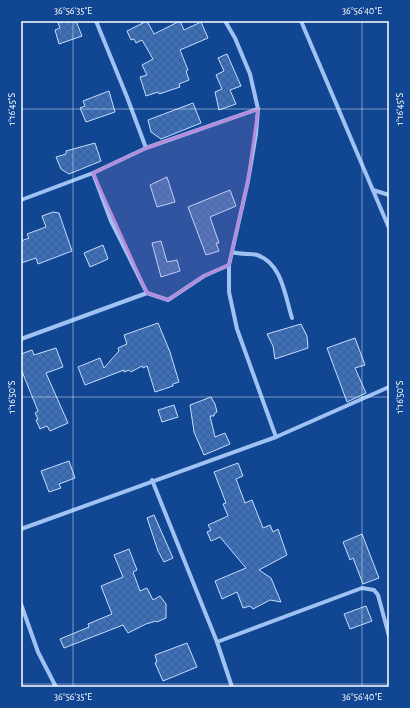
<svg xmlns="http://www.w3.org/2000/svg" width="410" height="708" viewBox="0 0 410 708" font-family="'Alegreya Sans',sans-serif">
  <defs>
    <pattern id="building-cross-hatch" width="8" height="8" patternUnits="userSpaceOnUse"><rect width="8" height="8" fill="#3a70bc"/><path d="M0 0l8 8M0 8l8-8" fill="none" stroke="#445c7e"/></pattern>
  </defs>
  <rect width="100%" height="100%" fill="#114693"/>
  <!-- building -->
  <g fill="url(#building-cross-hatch)" stroke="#c7ddfd">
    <polygon points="64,21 76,21 82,36 59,44 55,30 60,28 58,23"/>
    <polygon points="147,21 154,34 180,21 184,30 201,22 208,38 180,50 188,70 186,71 189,80 179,84 180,87 159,94 158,92 146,96 140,77 147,75 142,65 153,59 142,40 136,43 134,39 131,40 127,31"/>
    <polygon points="227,54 241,86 230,90 236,104 219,110 215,92 222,89 216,75 224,71 218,58"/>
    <polygon points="109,91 115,112 86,122 80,108 85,106 83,101"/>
    <polygon points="193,103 201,123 161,139 151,132 148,120"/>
    <polygon points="95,143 101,161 69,174 61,169 56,157 66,154 66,151"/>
    <polygon points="167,177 175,202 157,207 150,185"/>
    <polygon points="230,190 236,206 210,217 219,243 216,243 219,251 206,255 188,207"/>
    <polygon points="53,212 59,213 72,251 38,264 36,258 21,263 21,241 29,238 27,234 46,227 42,216"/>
    <polygon points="161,241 167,262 177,260 180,271 161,277 152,243"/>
    <polygon points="103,245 108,259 90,267 84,253"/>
    <polygon points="158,323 170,352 179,382 173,384 173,386 155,392 147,366 143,368 142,366 131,372 129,370 124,372 124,370 85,385 78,367 100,358 104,368 119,351 118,348 127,344 124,335"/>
    <polygon points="301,324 307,336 308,348 275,359 273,346 267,334"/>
    <polygon points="355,338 365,365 355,368 366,393 347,402 327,348"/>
    <polygon points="56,348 63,367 46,373 68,423 50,431 47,426 40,429 36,420 38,419 35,413 38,411 21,369 21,354 32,350 34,355"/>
    <polygon points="211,397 215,404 217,412 214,414 214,416 210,416 215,437 225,433 230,444 204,455 194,432 190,405"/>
    <polygon points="174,405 178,417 162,422 158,410"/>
    <polygon points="69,461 75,478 59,484 61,488 49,492 41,471"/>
    <polygon points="238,463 243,476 236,479 245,503 252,500 263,528 270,525 273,532 278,529 287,555 259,570 271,578 281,602 270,600 253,609 250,606 243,608 237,592 222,599 215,581 246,568 220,537 211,541 207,532 211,530 208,525 228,516 223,504 226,503 214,472"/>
    <polygon points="154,515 173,558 164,562 158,551 147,518"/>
    <polygon points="362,534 379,578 363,584 353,558 350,560 343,542"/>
    <polygon points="129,549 137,570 133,572 140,591 147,588 153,600 160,596 166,604 166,618 157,622 156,621 146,624 128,633 123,625 64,648 60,639 89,627 88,624 112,614 101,586 123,577 114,555"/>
    <polygon points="366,606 372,621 350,629 344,614"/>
    <polygon points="187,643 197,667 163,681 155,663 157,662 155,655"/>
  </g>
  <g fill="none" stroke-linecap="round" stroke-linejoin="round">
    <!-- street -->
    <g stroke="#9fc2f3" stroke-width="4">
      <polyline points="96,21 127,97 146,148"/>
      <polyline points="225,21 235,38 250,74 258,109 256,134 248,181 229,265 229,292 237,329 276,437"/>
      <polyline points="301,21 389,228"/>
      <polyline points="93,173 146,148 258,109"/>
      <polyline points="373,190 389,195"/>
      <polyline points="21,200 93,173 111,221 147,293"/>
      <path d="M232 252C241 255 251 253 257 255 282 263 285 296 292 318"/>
      <polyline points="21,339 147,293 168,300 204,276 229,265"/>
      <polyline points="152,480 217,642 232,687"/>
      <polyline points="21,529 276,437 389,387"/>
      <polyline points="21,604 38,652 56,687"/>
      <polyline points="217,642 362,588 374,590 378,595 389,636"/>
    </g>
  </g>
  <!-- marked area -->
  <path fill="#b68bdc" fill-opacity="0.2" stroke="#b68bdc" stroke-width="3" stroke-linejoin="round" d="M258 109 248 181 229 265 204 276 168 300 147 293 93 173 146 148Z"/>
  <!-- ticks -->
  <path fill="none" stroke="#fff" stroke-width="1" stroke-opacity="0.45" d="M73 21V687M362 21V687M21 109H389M21 397H389M21 684H389"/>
  <!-- border -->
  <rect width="410" height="708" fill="none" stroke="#114693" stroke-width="44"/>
  <rect x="22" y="22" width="366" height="664" fill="none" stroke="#fff" stroke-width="1.5"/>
  <g font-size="10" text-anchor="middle" fill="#fff">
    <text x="73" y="14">36°56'35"E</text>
    <text x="362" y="14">36°56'40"E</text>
    <text transform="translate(11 109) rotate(-90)" y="4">1°16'45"S</text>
    <text transform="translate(399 109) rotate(-90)" y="4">1°16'45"S</text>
    <text transform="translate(11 397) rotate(-90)" y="4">1°16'50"S</text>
    <text transform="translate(399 397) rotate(-90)" y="4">1°16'50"S</text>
    <text x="73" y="700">36°56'35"E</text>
    <text x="362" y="700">36°56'40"E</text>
  </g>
</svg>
